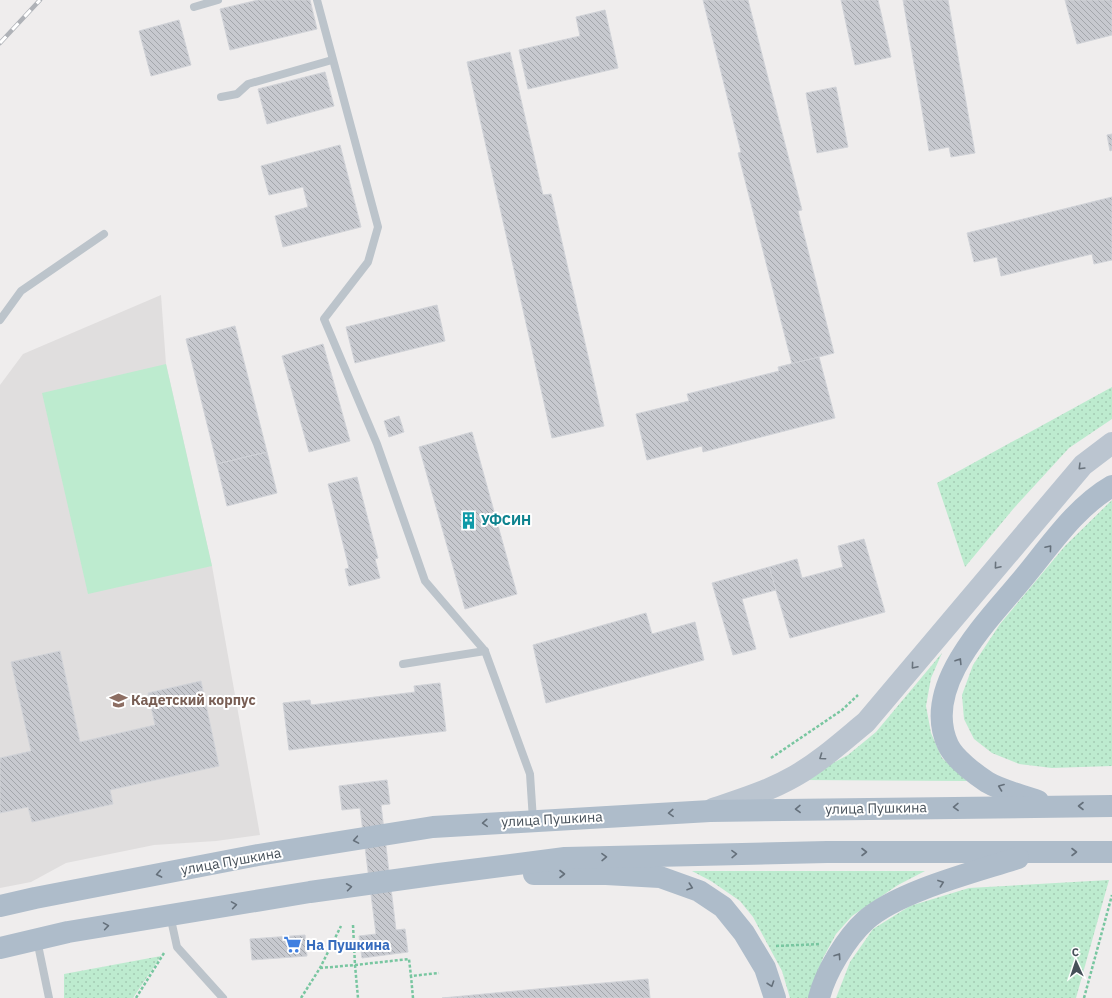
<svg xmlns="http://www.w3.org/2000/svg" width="1112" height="998" viewBox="0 0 1112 998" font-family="'IBM Plex Sans',sans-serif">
  <defs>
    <pattern id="grass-dots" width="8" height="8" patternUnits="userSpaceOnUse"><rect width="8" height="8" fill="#bdebcf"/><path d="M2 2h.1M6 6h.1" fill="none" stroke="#a4cbb4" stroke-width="1.8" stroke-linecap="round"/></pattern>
    <pattern id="building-back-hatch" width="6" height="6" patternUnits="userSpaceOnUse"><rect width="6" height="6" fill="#c7c9cf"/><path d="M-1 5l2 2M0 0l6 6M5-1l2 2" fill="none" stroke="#a3a6ab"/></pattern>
  </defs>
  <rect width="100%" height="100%" fill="#efeded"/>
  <!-- education -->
  <polygon fill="#e0dede" points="161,295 166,364 212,566 260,835 216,841 154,845 66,863 31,882 0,888 0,385 23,354"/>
  <!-- grass -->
  <g fill="url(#grass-dots)">
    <polygon points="1112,387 1112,419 1069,448 1014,508 965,567 937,483"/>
    <polygon points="1112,500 1112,766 1052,768 1019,764 992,753 974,739 964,719 962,695 973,665 1000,624 1065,546"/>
    <polygon points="942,653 931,678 926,706 931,733 942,758 967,781 801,780 848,755 876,732"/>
    <polygon points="692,871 925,871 898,885 852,916 836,934 823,958 808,998 790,998 782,971 753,917 740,901 711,881"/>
    <polygon points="1109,880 1076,998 836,998 850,962 873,929 910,906 969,888"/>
    <polygon points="161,956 133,998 64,998 64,974"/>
  </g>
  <!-- garden -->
  <polygon fill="#bdebcf" points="166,364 212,566 88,594 42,393"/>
  <!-- building -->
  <g fill="url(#building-back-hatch)" stroke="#d1d3d8">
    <polygon points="258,0 310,0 317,29 230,50 220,9"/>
    <polygon points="703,0 748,0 802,210 798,211 834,353 792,364 738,153 741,152"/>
    <polygon points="841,0 878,0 891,57 855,65"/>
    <polygon points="903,0 948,0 975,153 951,157 949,147 929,151"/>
    <polygon points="1065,0 1112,0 1112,35 1077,44"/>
    <polygon points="605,10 618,68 528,89 519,50 580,36 576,17"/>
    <polygon points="179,20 191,65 151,76 139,31"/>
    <polygon points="510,52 543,195 551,194 604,426 552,438 467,62"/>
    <polygon points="325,72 334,106 267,124 258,89"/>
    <polygon points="836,87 848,147 817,153 806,93"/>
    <polygon points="1112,134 1112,150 1110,151 1107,135"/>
    <polygon points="340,145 361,227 283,247 275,216 308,207 303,187 269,195 261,166"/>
    <polygon points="1112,197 1112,260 1094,264 1092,254 1001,276 997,257 974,262 967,233"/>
    <polygon points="437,305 445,341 355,363 346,327"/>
    <polygon points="235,326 267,452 217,464 186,339"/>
    <polygon points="323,344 350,441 309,452 282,356"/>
    <polygon points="819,357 835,418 703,452 702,446 647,460 636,414 689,401 687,394 779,371 778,367"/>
    <polygon points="399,416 404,432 389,437 384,421"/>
    <polygon points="472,432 517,594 465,609 419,447"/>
    <polygon points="267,452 277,493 227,506 217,464"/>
    <polygon points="357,477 378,558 375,559 380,578 349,586 345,569 349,568 328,484"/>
    <polygon points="864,539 885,612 790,638 769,567 797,559 802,578 843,567 838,546"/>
    <polygon points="769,567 776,590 742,599 756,649 733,655 712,583"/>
    <polygon points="646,613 652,634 695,622 704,660 546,703 533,645"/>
    <polygon points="60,651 80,742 155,725 148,693 201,681 219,766 110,790 113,804 32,822 28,807 0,813 0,758 31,751 11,662"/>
    <polygon points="440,683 446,731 289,750 283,703 310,700 311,705 415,692 414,686"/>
    <polygon points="387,780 390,804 381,805 396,930 405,929 408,952 362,958 359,936 376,934 360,808 342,810 339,786"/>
    <polygon points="305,935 307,956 252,960 250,939"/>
    <polygon points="648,979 650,998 442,998 537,989"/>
  </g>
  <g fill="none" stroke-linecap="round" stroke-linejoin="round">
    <!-- path -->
    <g stroke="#78c6a0" stroke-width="2.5" stroke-dasharray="3 2" stroke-linecap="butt">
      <polyline points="771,758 842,710 858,695"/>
      <polyline points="353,925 355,965 409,959 411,976"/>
      <polyline points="776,946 821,944"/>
      <polyline points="320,968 355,965 358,998"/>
      <polyline points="136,998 164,953"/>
      <polyline points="301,998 320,968 341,926"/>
      <polyline points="413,998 411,976 439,973"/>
      <polyline points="1084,998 1112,895"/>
    </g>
    <!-- lane -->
    <g stroke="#bcc4cb" stroke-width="8">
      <polyline points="317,0 378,227 368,262 324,319 377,444 425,581 485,651 530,774 533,820"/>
      <polyline points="194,7 218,0"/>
      <polyline points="221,97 237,94 248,84 332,60"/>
      <polyline points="0,320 21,291 104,234"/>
      <polyline points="403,664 485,651"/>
      <polyline points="170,915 177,947 223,998"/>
      <polyline points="37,940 49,998"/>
    </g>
    <!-- secondary -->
    <path stroke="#bbc5d0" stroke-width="22" d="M713 809C740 800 769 791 795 776 821 761 843 741 866 722L1083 465 1112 443"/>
    <!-- primary -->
    <g stroke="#aebcca" stroke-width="22">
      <path d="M1038 801C1022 795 1002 791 987 782 975 774 954 758 948 745 921 687 986 623 1020 582 1048 549 1074 508 1112 486"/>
      <polyline points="534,874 606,874 660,877 699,891 723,907 744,933 765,968 775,998"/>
      <polyline points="0,906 35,898 258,855 433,827 710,811 1112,806"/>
      <polyline points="0,948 68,932 310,892 439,874 565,858 827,852 1112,852"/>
      <path d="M819 998C825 973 846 938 866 920 899 891 975 872 1018 858"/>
    </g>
    <defs>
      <polyline id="rail" points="0,43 40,0"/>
    </defs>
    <!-- rail casing -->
    <use href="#rail" stroke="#afb2b7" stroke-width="4.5"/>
    <!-- rail -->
    <use href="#rail" stroke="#fff" stroke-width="3" stroke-dasharray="9" stroke-linecap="butt"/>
  </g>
  <!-- one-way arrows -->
  <defs><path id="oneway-chevron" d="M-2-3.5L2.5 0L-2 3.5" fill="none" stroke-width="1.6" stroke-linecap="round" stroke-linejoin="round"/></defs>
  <g stroke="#69737d">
    <use href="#oneway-chevron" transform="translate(1081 467) rotate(135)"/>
    <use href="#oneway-chevron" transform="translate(997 566) rotate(130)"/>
    <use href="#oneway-chevron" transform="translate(914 666) rotate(130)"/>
    <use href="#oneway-chevron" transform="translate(822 757) rotate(145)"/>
  </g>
  <g stroke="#65707b">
    <use href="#oneway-chevron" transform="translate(1049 548) rotate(-50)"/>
    <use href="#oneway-chevron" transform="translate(959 661) rotate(-58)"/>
    <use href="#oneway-chevron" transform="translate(1001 787) rotate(-159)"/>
    <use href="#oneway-chevron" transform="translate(1081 806) rotate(180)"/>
    <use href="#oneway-chevron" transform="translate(956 807) rotate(179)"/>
    <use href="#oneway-chevron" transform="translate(798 809) rotate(179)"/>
    <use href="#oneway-chevron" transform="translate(671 813) rotate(177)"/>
    <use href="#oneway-chevron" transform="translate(485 823) rotate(176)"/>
    <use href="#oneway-chevron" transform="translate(356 840) rotate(170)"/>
    <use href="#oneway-chevron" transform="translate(864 852)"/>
    <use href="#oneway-chevron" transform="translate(1074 852)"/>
    <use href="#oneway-chevron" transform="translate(734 854) rotate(-1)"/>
    <use href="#oneway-chevron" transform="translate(604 857) rotate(-1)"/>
    <use href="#oneway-chevron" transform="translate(159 874) rotate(169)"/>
    <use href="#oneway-chevron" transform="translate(562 874)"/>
    <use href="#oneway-chevron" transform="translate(941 883) rotate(-20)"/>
    <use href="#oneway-chevron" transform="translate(349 887) rotate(-8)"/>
    <use href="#oneway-chevron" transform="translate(690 887) rotate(19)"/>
    <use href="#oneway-chevron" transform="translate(234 905) rotate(-9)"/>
    <use href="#oneway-chevron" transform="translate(106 926) rotate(-9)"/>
    <use href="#oneway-chevron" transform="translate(838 956) rotate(-56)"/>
    <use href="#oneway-chevron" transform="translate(771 984) rotate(71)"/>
  </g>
  <!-- icons -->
  <defs>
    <symbol id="building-bare" viewBox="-9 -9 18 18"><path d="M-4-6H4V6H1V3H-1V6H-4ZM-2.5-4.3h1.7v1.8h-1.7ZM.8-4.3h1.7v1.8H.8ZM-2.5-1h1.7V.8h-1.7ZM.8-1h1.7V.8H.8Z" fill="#0f9aa8" stroke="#fff" stroke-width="2.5" paint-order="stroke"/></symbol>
    <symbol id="school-bare" viewBox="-9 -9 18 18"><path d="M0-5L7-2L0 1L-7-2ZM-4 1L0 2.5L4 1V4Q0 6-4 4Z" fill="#8d6e63" stroke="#fff" stroke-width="2.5" paint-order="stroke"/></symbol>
    <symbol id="supermarket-bare" viewBox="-9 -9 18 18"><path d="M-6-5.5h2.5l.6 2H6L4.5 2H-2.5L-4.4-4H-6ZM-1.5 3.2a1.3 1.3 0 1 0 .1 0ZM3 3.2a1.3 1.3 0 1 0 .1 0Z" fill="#3f7fe0" stroke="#fff" stroke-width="2.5" paint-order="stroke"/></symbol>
  </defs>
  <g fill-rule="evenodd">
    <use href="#building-bare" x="456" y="508" width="25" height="25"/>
    <use href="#school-bare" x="106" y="688" width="25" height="25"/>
    <use href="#supermarket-bare" x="280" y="932" width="25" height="25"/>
  </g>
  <g text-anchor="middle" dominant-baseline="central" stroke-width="4" stroke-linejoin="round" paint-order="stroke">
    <!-- culture labels -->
    <g font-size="14" font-weight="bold" fill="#0d838f" stroke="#fff" text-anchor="start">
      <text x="481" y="520">УФСИН</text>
    </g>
    <!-- education labels -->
    <g font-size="14" font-weight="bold" fill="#785e54" stroke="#fff" text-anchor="start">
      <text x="131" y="700">Кадетский корпус</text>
    </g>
    <!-- street labels -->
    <g font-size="14" fill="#465059" stroke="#fff">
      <text transform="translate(876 808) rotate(-1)">улица Пушкина</text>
      <text transform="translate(552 819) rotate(-3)">улица Пушкина</text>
      <text transform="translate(231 861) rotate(-10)">улица Пушкина</text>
    </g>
    <!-- shop labels -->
    <g font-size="14" font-weight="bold" fill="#366cbe" stroke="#fff" text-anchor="start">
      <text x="306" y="945">На Пушкина</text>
    </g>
  </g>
  <!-- north arrow -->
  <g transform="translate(1076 962) rotate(357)" stroke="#ffffff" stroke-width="3" paint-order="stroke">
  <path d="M0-3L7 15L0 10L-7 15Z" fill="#465059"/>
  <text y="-6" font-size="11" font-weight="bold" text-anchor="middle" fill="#465059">С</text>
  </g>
</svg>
